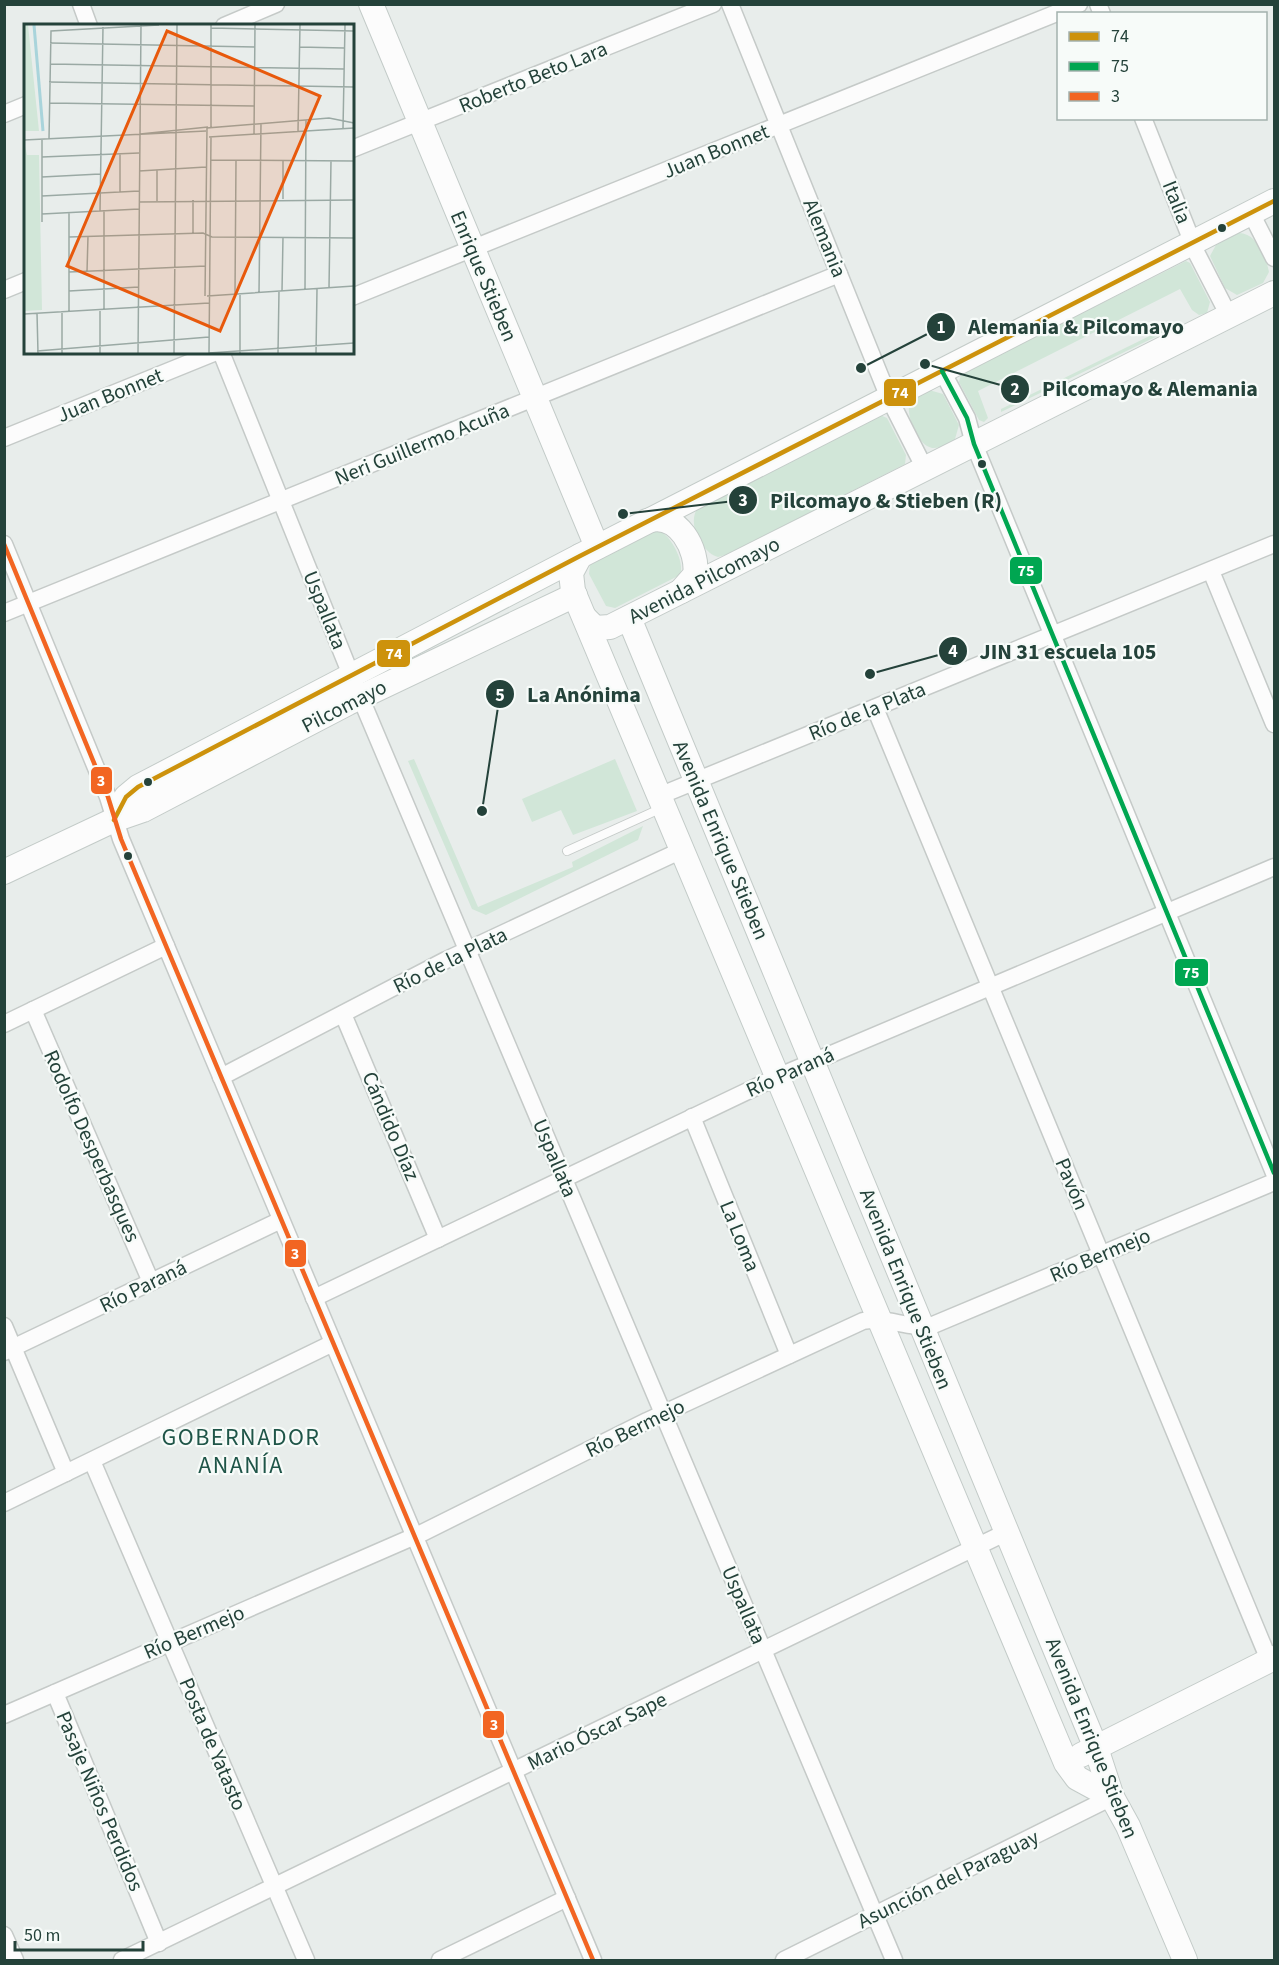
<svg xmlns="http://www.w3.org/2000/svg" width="1279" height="1965" viewBox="0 0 1279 1965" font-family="'Source Sans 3',sans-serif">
  <rect width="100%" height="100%" fill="#e8edeb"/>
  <!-- green -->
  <g fill="#d1e6d8">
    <path d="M1239 233C1256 233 1266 256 1269 272L1263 283 1237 295 1225 288 1210 256 1216 245Z"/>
    <polygon points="1186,261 1190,263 1210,302 1207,313 1199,315 1192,310 1180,289 978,391 988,418 984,422 979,420 959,382 961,374"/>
    <polygon points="1180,321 1182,324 1001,412 1001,409"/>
    <path d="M929 390 943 394 959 425 955 439C949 443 939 449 932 448 917 445 905 414 910 402Z"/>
    <path d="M880 415 887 418 906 455 905 464 728 554 718 557C702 553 686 522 698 508Z"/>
    <path d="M658 530C671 535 685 562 680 575L615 608 606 606 589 574 590 564Z"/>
    <polygon points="414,759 478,907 573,867 572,862 643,826 638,840 486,915 472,909 408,761"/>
    <polygon points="615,759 637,811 573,835 561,810 532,822 522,799"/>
  </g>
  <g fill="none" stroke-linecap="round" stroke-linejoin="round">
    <defs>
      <polyline id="lane" points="567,851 662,808"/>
      <g id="street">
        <polyline points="81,4 89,26"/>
        <polyline points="730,4 889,398 925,469"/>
        <polyline points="1098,4 1102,14"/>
        <polyline points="224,26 276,4"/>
        <polyline points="4,114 26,105"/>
        <polyline points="1143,118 1197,254 1229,316"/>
        <polyline points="352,149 713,4"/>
        <polyline points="1251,213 1274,258"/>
        <polyline points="4,290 26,281"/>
        <polyline points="352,297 1079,4"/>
        <polyline points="221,352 351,675 894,1960"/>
        <polyline points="942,371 967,418 974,444 1274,1173"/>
        <polyline points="4,438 216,352"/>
        <polyline points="4,544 108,797 121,839 593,1960"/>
        <polyline points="1211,571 1274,724"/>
        <polyline points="4,613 839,274"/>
        <polyline points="875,708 1269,1660"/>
        <polyline points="659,796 1274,544"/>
        <polyline points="33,1010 151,1282"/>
        <polyline points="343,1014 438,1239"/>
        <polyline points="4,1024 166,946"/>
        <polyline points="221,1077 446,960 682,850"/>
        <polyline points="692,1117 789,1355"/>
        <polyline points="314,1298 777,1077 1274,867"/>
        <polyline points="4,1326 66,1473"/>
        <polyline points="4,1352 281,1220"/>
        <polyline points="92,1461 306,1960"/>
        <polyline points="4,1503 333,1343"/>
        <polyline points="55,1693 159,1943"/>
        <path d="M4 1715 422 1533 647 1421 863 1321C886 1316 910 1330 933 1325L1274 1182"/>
        <polyline points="4,1935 15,1960"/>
        <polyline points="122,1960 1007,1532"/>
        <polyline points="440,1960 567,1898"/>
        <polyline points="784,1960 1112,1797"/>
      </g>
      <g id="secondary">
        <polyline points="371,4 597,547"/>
        <path d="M647 521C678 510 699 551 695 575L681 591"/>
        <polyline points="580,556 571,573 573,591 1066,1763 1077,1778 1112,1797"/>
        <polyline points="585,618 595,628 610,627 1274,293"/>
        <polyline points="629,618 1096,1748 1112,1797 1128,1826 1185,1960"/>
        <polyline points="114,820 126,797 138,787 580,556 1274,201"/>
        <polyline points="4,872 114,820 143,810 348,703 575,595"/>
        <polyline points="1081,1755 1274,1658"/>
      </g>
    </defs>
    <!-- lane casing -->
    <use href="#lane" stroke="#c5cac8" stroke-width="10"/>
    <!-- street casing -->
    <use href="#street" stroke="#c5cac8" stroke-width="19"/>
    <!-- secondary casing -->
    <use href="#secondary" stroke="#c3cbc8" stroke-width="26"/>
    <!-- lane -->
    <use href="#lane" stroke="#fcfcfc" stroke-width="8"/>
    <!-- street -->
    <use href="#street" stroke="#fcfcfc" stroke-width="16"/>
    <!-- secondary -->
    <use href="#secondary" stroke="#fcfcfc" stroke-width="24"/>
    <defs>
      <polyline id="bus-1" points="114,820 126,797 138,787 580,556 1274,201"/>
      <polyline id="bus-2" points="942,371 967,418 974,444 1274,1173"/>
      <polyline id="bus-3" points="4,544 108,797 121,839 593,1960"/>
    </defs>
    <!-- bus-1 casing -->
    <use href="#bus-1" stroke="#f7fbf9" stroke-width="9"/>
    <!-- bus-2 casing -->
    <use href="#bus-2" stroke="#f7fbf9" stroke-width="9"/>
    <!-- bus-3 casing -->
    <use href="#bus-3" stroke="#f7fbf9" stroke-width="9"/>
    <!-- bus-1 -->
    <use href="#bus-1" stroke="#cd920c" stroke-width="4.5"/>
    <!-- bus-2 -->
    <use href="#bus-2" stroke="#00a651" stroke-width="4.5"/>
    <!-- bus-3 -->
    <use href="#bus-3" stroke="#f26522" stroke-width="4.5"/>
  </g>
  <!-- markers -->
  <g fill="#24423a" stroke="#f7fbf9" stroke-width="2">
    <circle cx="1222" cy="228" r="5"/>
    <circle cx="982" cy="464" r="5"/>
    <circle cx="148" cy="782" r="5"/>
    <circle cx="128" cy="856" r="5"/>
  </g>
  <g text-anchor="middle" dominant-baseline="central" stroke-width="4.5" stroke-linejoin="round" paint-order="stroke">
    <!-- street labels -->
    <g font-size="21" fill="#24423a" stroke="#f7fbf9">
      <text transform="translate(533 77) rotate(-22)">Roberto Beto Lara</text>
      <text transform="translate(716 151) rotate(-22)">Juan Bonnet</text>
      <text transform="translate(1177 202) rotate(68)">Italia</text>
      <text transform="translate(825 238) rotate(68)">Alemania</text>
      <text transform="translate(484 276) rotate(67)">Enrique Stieben</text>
      <text transform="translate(110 395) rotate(-22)">Juan Bonnet</text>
      <text transform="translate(422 444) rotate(-22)">Neri Guillermo Acuña</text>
      <text transform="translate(704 580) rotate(-27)">Avenida Pilcomayo</text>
      <text transform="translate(325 610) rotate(68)">Uspallata</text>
      <text transform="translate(344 706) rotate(-27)">Pilcomayo</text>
      <text transform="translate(867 711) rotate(-22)">Río de la Plata</text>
      <text transform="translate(721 840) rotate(67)">Avenida Enrique Stieben</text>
      <text transform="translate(450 960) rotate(-26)">Río de la Plata</text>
      <text transform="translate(790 1072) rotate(-24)">Río Paraná</text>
      <text transform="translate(391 1126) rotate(67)">Cándido Díaz</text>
      <text transform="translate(92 1146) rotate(66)">Rodolfo Desperbasques</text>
      <text transform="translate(555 1158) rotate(67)">Uspallata</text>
      <text transform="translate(1072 1184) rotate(67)">Pavón</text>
      <text transform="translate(740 1236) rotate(68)">La Loma</text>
      <text transform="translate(1100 1255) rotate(-23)">Río Bermejo</text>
      <text transform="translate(143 1286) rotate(-26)">Río Paraná</text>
      <text transform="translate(906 1289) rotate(68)">Avenida Enrique Stieben</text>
      <text transform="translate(635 1428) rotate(-26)">Río Bermejo</text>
      <text transform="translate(744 1605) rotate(67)">Uspallata</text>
      <text transform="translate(194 1632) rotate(-23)">Río Bermejo</text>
      <text transform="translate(597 1731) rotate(-26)">Mario Óscar Sape</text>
      <text transform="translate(1092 1738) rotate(68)">Avenida Enrique Stieben</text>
      <text transform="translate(213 1744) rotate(67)">Posta de Yatasto</text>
      <text transform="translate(100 1801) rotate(67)">Pasaje Niños Perdidos</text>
      <text transform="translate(948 1879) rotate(-26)">Asunción del Paraguay</text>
    </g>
    <!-- quarter labels -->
    <g font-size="24" letter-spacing="1.5" fill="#1f5548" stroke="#f7fbf9">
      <text x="241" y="1437">GOBERNADOR<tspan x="241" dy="28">ANANÍA</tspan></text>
    </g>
  </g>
  <!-- overview -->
  <g transform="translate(24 24)">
    <rect width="330" height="330" fill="#e8edeb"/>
    <path d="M0 1H4L15 107H0ZM0 118 3 131H15L18 286 0 287Z" fill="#d1e6d8"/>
    <path fill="none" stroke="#a9d4db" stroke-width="3" d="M10 1 19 107"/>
    <path fill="none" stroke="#9aa9a4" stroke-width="1.5" d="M187 4 330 7M26 19 231 23M275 23 320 24M26 40 320 45M25 58 330 63M25 79 230 82M187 103V1M319 104 321 1M274 107 276 1M116 110 184 103M230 110 231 1M185 113 330 104M18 115V198M25 115 27 7 135 1M0 116 182 107M96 130V168M18 133 115 129M187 136 330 137M115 147 182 143M18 153 76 150M18 172 115 167M259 175V137M133 177V146M115 178 330 176M80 186V285M76 187 79 3M45 188V287M18 190 115 185M169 209V176M45 213 179 209 188 213 330 214M45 248 182 242M63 248 64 212M305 264 307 137M281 266 282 96M45 267 115 263M258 267 259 213M235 269 237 99M211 270 212 136M181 272 183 104 305 94 330 99M183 272 330 262M38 287V329M13 289 14 329M0 290 185 279M13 327 185 313M76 329V285M114 329 117 1M150 329 153 1M185 329 330 319M185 329 187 113M216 329V270M254 329 255 267M292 329 293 265"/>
    <path fill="#e8590c" fill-opacity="0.15" stroke="#e8590c" stroke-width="3" d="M143 7 296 72 196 307 43 242Z"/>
    <rect width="330" height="330" fill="none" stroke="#24423a" stroke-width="3"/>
  </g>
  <!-- callouts -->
  <path fill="none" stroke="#24423a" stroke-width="2" d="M861 368L941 327M925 364L1015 389M623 514L743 500M870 674L953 651M482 811L500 694"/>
  <g fill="#24423a" stroke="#f7fbf9" stroke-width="2">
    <circle cx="861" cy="368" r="6"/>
    <circle cx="925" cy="364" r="6"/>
    <circle cx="623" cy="514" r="6"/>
    <circle cx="870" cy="674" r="6"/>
    <circle cx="482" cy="811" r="6"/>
    <circle cx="941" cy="327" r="15"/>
    <circle cx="1015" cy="389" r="15"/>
    <circle cx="743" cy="500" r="15"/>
    <circle cx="953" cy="651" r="15"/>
    <circle cx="500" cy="694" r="15"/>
  </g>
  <g font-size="18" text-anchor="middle" font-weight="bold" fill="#fff">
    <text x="941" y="333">1</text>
    <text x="1015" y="395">2</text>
    <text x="743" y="506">3</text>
    <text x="953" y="657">4</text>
    <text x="500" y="701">5</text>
  </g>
  <g font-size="22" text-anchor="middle" font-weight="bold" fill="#24423a" stroke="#f7fbf9" stroke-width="4.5" stroke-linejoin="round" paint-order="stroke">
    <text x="1076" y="334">Alemania &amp; Pilcomayo</text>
    <text x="1150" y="396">Pilcomayo &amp; Alemania</text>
    <text x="886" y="508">Pilcomayo &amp; Stieben (R)</text>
    <text x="1068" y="659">JIN 31 escuela 105</text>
    <text x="584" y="702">La Anónima</text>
  </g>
  <g stroke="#f7fbf9" stroke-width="2">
    <rect x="883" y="378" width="34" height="29" rx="6" fill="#cd920c"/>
    <rect x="1009" y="556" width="34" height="29" rx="6" fill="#00a651"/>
    <rect x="376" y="639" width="35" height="29" rx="6" fill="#cd920c"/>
    <rect x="90" y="766" width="23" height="29" rx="6" fill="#f26522"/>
    <rect x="1174" y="958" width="35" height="29" rx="6" fill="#00a651"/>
    <rect x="284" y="1239" width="23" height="29" rx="6" fill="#f26522"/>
    <rect x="482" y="1710" width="23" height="29" rx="6" fill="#f26522"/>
  </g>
  <g font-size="16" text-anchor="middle" font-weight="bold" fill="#fff">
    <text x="900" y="398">74</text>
    <text x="1026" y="576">75</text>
    <text x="394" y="659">74</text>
    <text x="101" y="786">3</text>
    <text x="1191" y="978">75</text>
    <text x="295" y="1259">3</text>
    <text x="494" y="1730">3</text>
  </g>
  <!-- border -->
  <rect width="1279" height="1965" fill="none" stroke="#24423a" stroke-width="12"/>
  <!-- legend -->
  <rect x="1057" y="12" width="210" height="108" fill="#f7fbf9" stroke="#a3b1ad" stroke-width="1.5"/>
  <rect x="1069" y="32" width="30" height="9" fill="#cd920c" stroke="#a3b1ad" stroke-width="1.5"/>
  <text x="1111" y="42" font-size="18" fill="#24423a">74</text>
  <rect x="1069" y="62" width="30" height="9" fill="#00a651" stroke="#a3b1ad" stroke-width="1.5"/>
  <text x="1111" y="72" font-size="18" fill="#24423a">75</text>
  <rect x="1069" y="92" width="30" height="9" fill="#f26522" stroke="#a3b1ad" stroke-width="1.5"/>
  <text x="1111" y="102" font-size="18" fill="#24423a">3</text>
  <!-- scale -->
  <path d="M15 1941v9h128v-9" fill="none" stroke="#24423a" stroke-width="3"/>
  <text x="24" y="1941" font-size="18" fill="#24423a" stroke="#f7fbf9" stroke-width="4.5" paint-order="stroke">50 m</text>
</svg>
